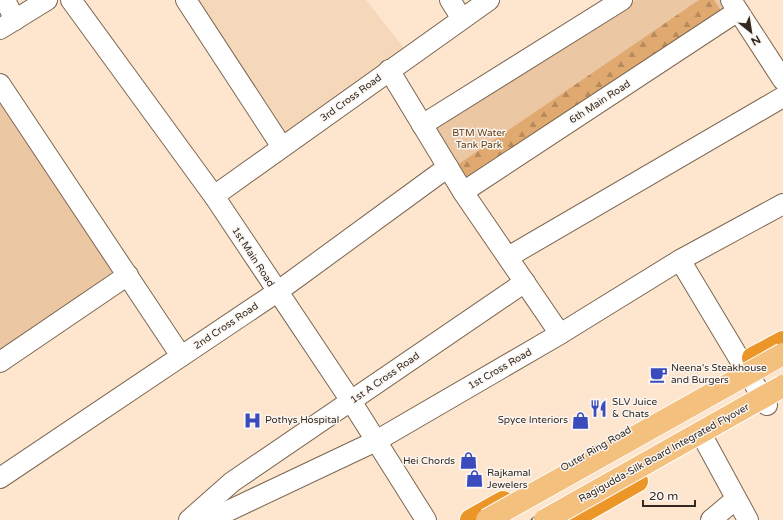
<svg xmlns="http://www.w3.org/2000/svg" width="783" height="520" viewBox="0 0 783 520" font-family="'Varela Round',sans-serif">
  <defs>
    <pattern id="forest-firs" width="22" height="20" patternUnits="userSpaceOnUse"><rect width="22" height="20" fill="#e0a970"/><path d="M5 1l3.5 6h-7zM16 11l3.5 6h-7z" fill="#b68a5c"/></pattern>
  </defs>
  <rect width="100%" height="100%" fill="#fee5ce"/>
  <!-- built -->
  <polygon fill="#f5d7ba" points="198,0 366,0 406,51 287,136"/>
  <!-- green -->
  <g fill="#ebc7a4">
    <polygon points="635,0 729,0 736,11 466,188 431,129"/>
    <polygon points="0,84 128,275 0,362"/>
  </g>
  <!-- forest -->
  <polygon fill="url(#forest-firs)" points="699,0 714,0 724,15 467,184 456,166"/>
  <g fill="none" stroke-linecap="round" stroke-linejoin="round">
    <defs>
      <g id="minor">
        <polyline points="5,0 15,20"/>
        <polyline points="71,0 214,196 351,401 426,520"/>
        <polyline points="186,0 282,147"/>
        <polyline points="450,0 462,19"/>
        <polyline points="731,0 783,80"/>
        <polyline points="0,29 47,0"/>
        <polyline points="389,70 463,192 560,334"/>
        <polyline points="0,84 181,356"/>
        <polyline points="422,125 622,0"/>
        <polyline points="463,192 738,11"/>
        <polyline points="214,196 489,0"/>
        <polyline points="508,257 783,97"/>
        <polyline points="680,260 767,405"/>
        <polyline points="0,362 128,275"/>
        <polyline points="705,441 748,520"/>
        <polyline points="0,478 277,292 448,167"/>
        <polyline points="189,520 232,482 525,282"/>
        <polyline points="209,520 376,441 560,334 680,260 783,204"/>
        <polyline points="711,520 736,499"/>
      </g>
      <g id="highway">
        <polyline points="753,358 783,342"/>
        <polyline points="471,520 503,502"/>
        <polyline points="569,520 637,481"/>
      </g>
    </defs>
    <!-- minor casing -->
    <use href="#minor" stroke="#7c6752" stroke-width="22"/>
    <!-- highway casing -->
    <use href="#highway" stroke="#fff" stroke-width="24"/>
    <!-- minor -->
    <use href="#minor" stroke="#fff" stroke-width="20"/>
    <!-- highway -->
    <use href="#highway" stroke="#ec9628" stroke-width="22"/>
    <defs>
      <g id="rail">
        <polyline points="506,520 783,365"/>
        <polyline points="533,520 783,380"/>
      </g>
    </defs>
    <!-- rail casing -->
    <use href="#rail" stroke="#6c5e51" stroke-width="4.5"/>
    <!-- rail -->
    <use href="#rail" stroke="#fbf6f2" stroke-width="3" stroke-dasharray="9" stroke-linecap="butt"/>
    <defs>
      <g id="major-bridge">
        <polyline points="487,520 783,354"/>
        <polyline points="545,520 783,386"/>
      </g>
    </defs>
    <!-- major-bridge casing -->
    <use href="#major-bridge" stroke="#fff" stroke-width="24" stroke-linecap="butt"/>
    <!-- major-bridge -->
    <use href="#major-bridge" stroke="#f4c07e" stroke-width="22"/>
  </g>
  <!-- icons -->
  <defs>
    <symbol id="cafe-bare" viewBox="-9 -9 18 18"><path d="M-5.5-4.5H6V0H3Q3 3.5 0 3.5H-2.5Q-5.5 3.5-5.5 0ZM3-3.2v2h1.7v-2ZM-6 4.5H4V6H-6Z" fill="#3a4bbe" stroke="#fbf6f2" stroke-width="2.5" paint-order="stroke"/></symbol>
    <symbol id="restaurant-bare" viewBox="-9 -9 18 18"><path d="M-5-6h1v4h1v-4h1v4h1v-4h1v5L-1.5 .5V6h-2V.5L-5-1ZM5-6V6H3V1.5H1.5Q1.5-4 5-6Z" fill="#3a4bbe" stroke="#fbf6f2" stroke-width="2.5" paint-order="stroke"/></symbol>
    <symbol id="hospital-bare" viewBox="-9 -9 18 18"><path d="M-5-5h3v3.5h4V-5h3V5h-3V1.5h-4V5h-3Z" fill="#3a4bbe" stroke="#fbf6f2" stroke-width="2.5" paint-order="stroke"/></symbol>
    <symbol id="shop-bare" viewBox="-9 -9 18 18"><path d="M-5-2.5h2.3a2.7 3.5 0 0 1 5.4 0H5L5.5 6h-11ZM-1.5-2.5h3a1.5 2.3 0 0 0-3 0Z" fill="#3a4bbe" stroke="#fbf6f2" stroke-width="2.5" paint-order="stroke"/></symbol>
  </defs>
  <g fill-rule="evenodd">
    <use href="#cafe-bare" x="646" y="362" width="25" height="25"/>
    <use href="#restaurant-bare" x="586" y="396" width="25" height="25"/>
    <use href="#hospital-bare" x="240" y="408" width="25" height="25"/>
    <use href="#shop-bare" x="568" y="408" width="25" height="25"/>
    <use href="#shop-bare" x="456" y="448" width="25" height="25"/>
    <use href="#shop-bare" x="462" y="466" width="25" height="25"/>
  </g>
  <g text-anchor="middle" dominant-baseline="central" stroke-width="3" stroke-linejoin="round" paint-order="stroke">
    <!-- street labels -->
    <g font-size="10" fill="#322920" stroke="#fbf6f2">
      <text transform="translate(351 98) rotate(-36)">3rd Cross Road</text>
      <text transform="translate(600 102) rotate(-33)">6th Main Road</text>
      <text transform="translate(253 257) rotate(57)">1st Main Road</text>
      <text transform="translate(226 326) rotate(-34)">2nd Cross Road</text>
      <text transform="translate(500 369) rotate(-30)">1st Cross Road</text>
      <text transform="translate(385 378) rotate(-35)">1st A Cross Road</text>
      <text transform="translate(596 449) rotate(-30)">Outer Ring Road</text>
      <text transform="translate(664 453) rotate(-29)">Ragigudda-Silk Board Integrated Flyover</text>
    </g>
    <!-- park labels -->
    <g font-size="10" fill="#653f14" stroke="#fbf6f2">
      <text x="479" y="133">BTM Water<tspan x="479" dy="12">Tank Park</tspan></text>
    </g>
    <!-- poi labels -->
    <g font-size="10" fill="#322920" stroke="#fbf6f2" text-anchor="start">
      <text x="671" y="368">Neena's Steakhouse<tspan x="671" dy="12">and Burgers</tspan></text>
      <text x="612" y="402">SLV Juice<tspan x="612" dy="12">&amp; Chats</tspan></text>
      <text x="265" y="420">Pothys Hospital</text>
      <text x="568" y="420" text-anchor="end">Spyce Interiors</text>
      <text x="455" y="461" text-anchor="end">Hei Chords</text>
      <text x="487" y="473">Rajkamal<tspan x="487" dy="12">Jewelers</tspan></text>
    </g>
  </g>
  <!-- north arrow -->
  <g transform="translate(751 32) rotate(150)" stroke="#fbf6f2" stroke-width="3" paint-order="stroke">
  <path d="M0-3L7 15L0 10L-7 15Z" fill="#322920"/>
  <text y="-6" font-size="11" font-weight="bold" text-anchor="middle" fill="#322920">N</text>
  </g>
  <!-- scale -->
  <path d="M643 500v6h52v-6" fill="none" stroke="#322920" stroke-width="2"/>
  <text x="649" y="500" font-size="12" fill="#322920" stroke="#fbf6f2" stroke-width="3" paint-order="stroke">20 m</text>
</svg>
